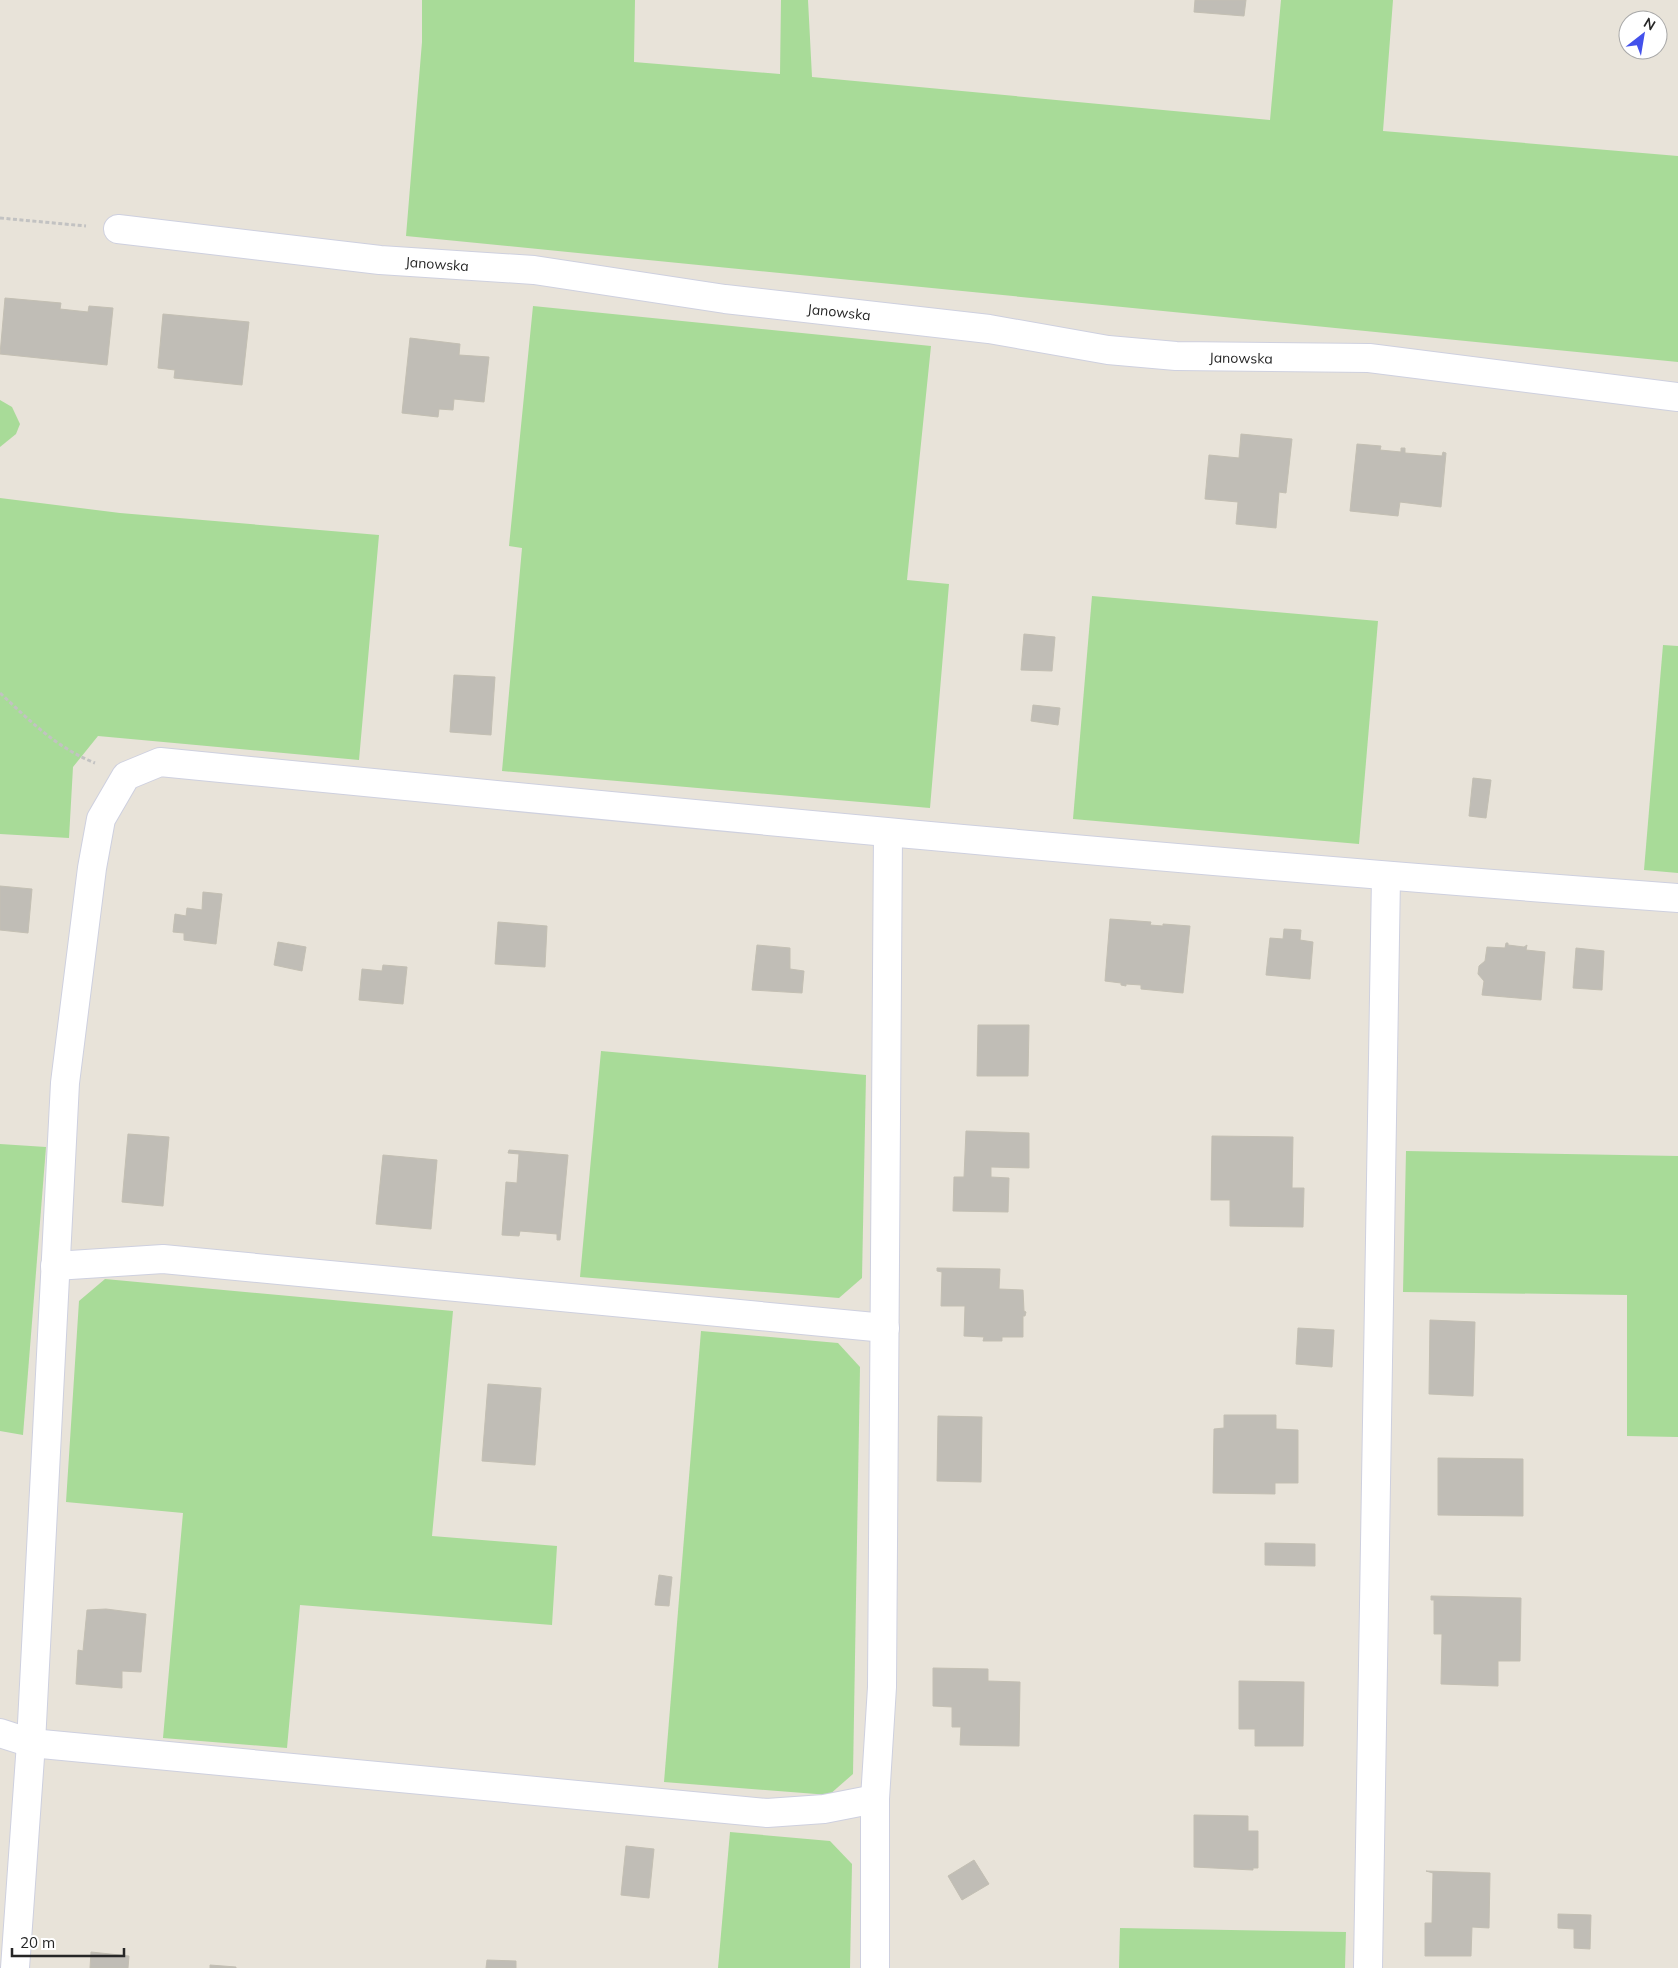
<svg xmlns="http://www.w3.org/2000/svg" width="1678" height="1968" viewBox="0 0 1678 1968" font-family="Mulish,sans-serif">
  <rect width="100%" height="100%" fill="#e8e3d9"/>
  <!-- green -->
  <g fill="#a8db98">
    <polygon points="422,0 635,0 634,62 780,74 781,0 808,0 812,77 1270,120 1281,0 1393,0 1383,131 1678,156 1678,362 406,236 422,42"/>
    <polygon points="533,306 931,346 907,580 949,584 930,808 502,771 522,548 509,546"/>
    <polygon points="0,400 12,407 20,424 16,434 0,447"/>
    <polygon points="0,498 120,513 379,535 359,760 98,736 73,767 69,838 0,834"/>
    <polygon points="1092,596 1378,621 1359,844 1073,819"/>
    <polygon points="1663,645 1678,646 1678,873 1644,870"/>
    <polygon points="601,1051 866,1075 862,1278 839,1298 580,1277"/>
    <polygon points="0,1144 46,1147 23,1435 0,1431"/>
    <polygon points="1406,1151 1678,1156 1678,1437 1627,1436 1627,1295 1403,1292"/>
    <polygon points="105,1279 453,1311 432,1536 557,1546 552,1625 300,1605 287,1748 163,1738 183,1513 66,1502 79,1301"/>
    <polygon points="701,1331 838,1343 860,1367 853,1774 829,1795 664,1782"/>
    <polygon points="730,1832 830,1841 852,1864 850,1968 718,1968"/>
    <polygon points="1120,1928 1346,1932 1345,1968 1119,1968"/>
  </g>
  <!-- building -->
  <g fill="#c0bdb6" stroke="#c3bfb3">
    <polygon points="1195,0 1246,0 1244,16 1194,12"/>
    <polygon points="5,298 61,303 60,309 88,312 89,306 113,308 107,365 0,354"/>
    <polygon points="163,314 249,322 242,385 174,378 175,370 158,368"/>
    <polygon points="410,338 460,344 459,355 489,357 484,402 454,399 453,410 439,409 438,417 402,413"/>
    <polygon points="1241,434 1292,439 1286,493 1279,492 1276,528 1236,524 1238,502 1205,499 1209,455 1239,458"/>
    <polygon points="1357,444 1381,446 1380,450 1401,452 1401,448 1405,448 1405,453 1442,456 1443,452 1446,453 1441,507 1400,502 1398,516 1350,511"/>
    <polygon points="1024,634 1055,637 1052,671 1021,670"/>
    <polygon points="454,675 495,677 491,735 450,732"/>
    <polygon points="1033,705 1060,708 1058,725 1031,721"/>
    <polygon points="1473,778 1491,780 1486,818 1469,816"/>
    <polygon points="0,886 32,889 28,933 0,930"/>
    <polygon points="203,892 222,894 216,944 184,940 184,933 173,932 175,914 186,916 187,908 202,910"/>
    <polygon points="1110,919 1151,922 1150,925 1163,926 1163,924 1190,926 1183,993 1141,989 1141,985 1126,984 1126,986 1121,985 1121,983 1105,981"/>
    <polygon points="498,922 547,926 545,967 495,964"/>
    <polygon points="1284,929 1301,930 1300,940 1313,942 1310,979 1266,975 1270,938 1283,939"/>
    <polygon points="278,942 306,947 302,971 274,965"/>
    <polygon points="1506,943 1508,943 1508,945 1524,947 1527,945 1526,950 1545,952 1541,1000 1482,995 1484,981 1478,974 1479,966 1485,961 1487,947 1505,948"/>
    <polygon points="757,945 790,948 790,969 804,971 802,993 752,990"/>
    <polygon points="1576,948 1604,951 1602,990 1573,988"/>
    <polygon points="383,965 407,967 403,1004 359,1000 362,969 382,971"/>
    <polygon points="978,1025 1029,1025 1028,1076 977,1076"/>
    <polygon points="966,1131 1029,1133 1029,1168 991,1167 991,1177 1009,1178 1008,1212 953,1211 954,1177 964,1177"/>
    <polygon points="128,1134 169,1137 163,1206 122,1202"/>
    <polygon points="1212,1136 1293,1137 1292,1188 1304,1188 1303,1227 1230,1226 1230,1200 1211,1200"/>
    <polygon points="509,1150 568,1155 560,1240 557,1240 557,1234 520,1231 519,1236 502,1235 506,1182 517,1183 519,1154 508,1153"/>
    <polygon points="383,1155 437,1160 431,1229 376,1224"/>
    <polygon points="937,1268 1000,1269 999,1289 1023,1290 1024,1311 1026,1312 1025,1316 1023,1316 1023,1337 1002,1337 1002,1341 983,1341 984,1337 964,1336 965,1306 941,1306 942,1272 937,1271"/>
    <polygon points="1430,1320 1475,1322 1473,1396 1429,1394"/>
    <polygon points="1298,1328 1334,1330 1332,1367 1296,1364"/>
    <polygon points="488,1384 541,1388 535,1465 482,1461"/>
    <polygon points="1224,1415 1276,1415 1276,1429 1298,1430 1298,1483 1275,1483 1275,1494 1213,1493 1214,1429 1224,1428"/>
    <polygon points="938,1416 982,1417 981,1482 937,1481"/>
    <polygon points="1438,1458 1523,1459 1523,1516 1438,1515"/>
    <polygon points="1265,1543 1315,1544 1315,1566 1265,1565"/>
    <polygon points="659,1575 672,1577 669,1606 655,1605"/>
    <polygon points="1431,1596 1521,1598 1520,1661 1498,1661 1498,1686 1441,1684 1442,1634 1434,1634 1434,1600 1431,1600"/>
    <polygon points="106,1609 146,1614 141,1672 122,1671 122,1688 76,1684 78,1650 83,1651 87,1610"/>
    <polygon points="933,1668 988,1669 988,1681 1020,1682 1019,1746 960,1745 961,1727 952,1727 952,1707 933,1706"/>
    <polygon points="1239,1681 1304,1682 1303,1746 1255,1746 1255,1729 1239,1729"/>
    <polygon points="1194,1815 1248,1816 1248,1831 1258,1831 1258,1868 1253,1868 1253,1870 1194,1867"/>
    <polygon points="626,1846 654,1849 649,1898 621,1895"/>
    <polygon points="974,1860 989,1884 962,1900 948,1876"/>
    <polygon points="1426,1871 1490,1873 1489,1928 1472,1927 1471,1956 1425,1956 1425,1923 1432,1923 1433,1873"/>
    <polygon points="1558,1914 1591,1915 1590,1949 1574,1948 1574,1929 1558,1928"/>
    <polygon points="91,1952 129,1956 128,1968 90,1968"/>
    <polygon points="487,1960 516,1961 516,1968 486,1968"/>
    <polygon points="210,1965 236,1967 236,1968 210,1968"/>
  </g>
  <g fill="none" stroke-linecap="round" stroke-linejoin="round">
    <defs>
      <g id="minor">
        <polyline points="118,229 380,260 534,270 725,299 989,329 1108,350 1176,356 1369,358 1678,397"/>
        <polyline points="55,1266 163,1259 885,1328"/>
        <polyline points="0,1733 31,1743 767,1813 824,1809 875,1799"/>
        <path d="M15 1968 31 1743 65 1083 92 868 101 819 126 776 160 762C666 812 1171 861 1678 898"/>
        <polyline points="875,1968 875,1799 882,1687 888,833"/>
        <polyline points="1368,1968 1386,877"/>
      </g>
    </defs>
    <!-- minor casing -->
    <use href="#minor" stroke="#ced0df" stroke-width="30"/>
    <!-- path -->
    <g stroke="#c2c2c2" stroke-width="3" stroke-dasharray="4 2.5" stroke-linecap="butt">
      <polyline points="0,218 86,226"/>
      <path d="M0 693C30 721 57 748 95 763"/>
    </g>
    <!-- minor -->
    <use href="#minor" stroke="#fff" stroke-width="28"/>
  </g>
  <g text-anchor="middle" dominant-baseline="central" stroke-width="5" stroke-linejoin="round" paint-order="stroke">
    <!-- street labels -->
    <g font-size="14" fill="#262626" stroke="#fff">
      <text transform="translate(437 264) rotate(4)">Janowska</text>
      <text transform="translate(839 312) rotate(6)">Janowska</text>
      <text transform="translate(1241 358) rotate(1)">Janowska</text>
    </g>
  </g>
  <!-- north arrow -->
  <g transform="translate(1643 35) rotate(31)"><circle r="24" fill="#ffffff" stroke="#a8a8a8"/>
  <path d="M0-4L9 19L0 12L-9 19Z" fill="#4351eb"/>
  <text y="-8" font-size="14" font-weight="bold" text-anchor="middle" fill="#262626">N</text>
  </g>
  <!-- scale -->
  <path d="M12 1948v8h112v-8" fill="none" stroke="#262626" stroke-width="2.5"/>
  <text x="20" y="1948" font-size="15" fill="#262626" stroke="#ffffff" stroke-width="4" paint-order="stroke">20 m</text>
</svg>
